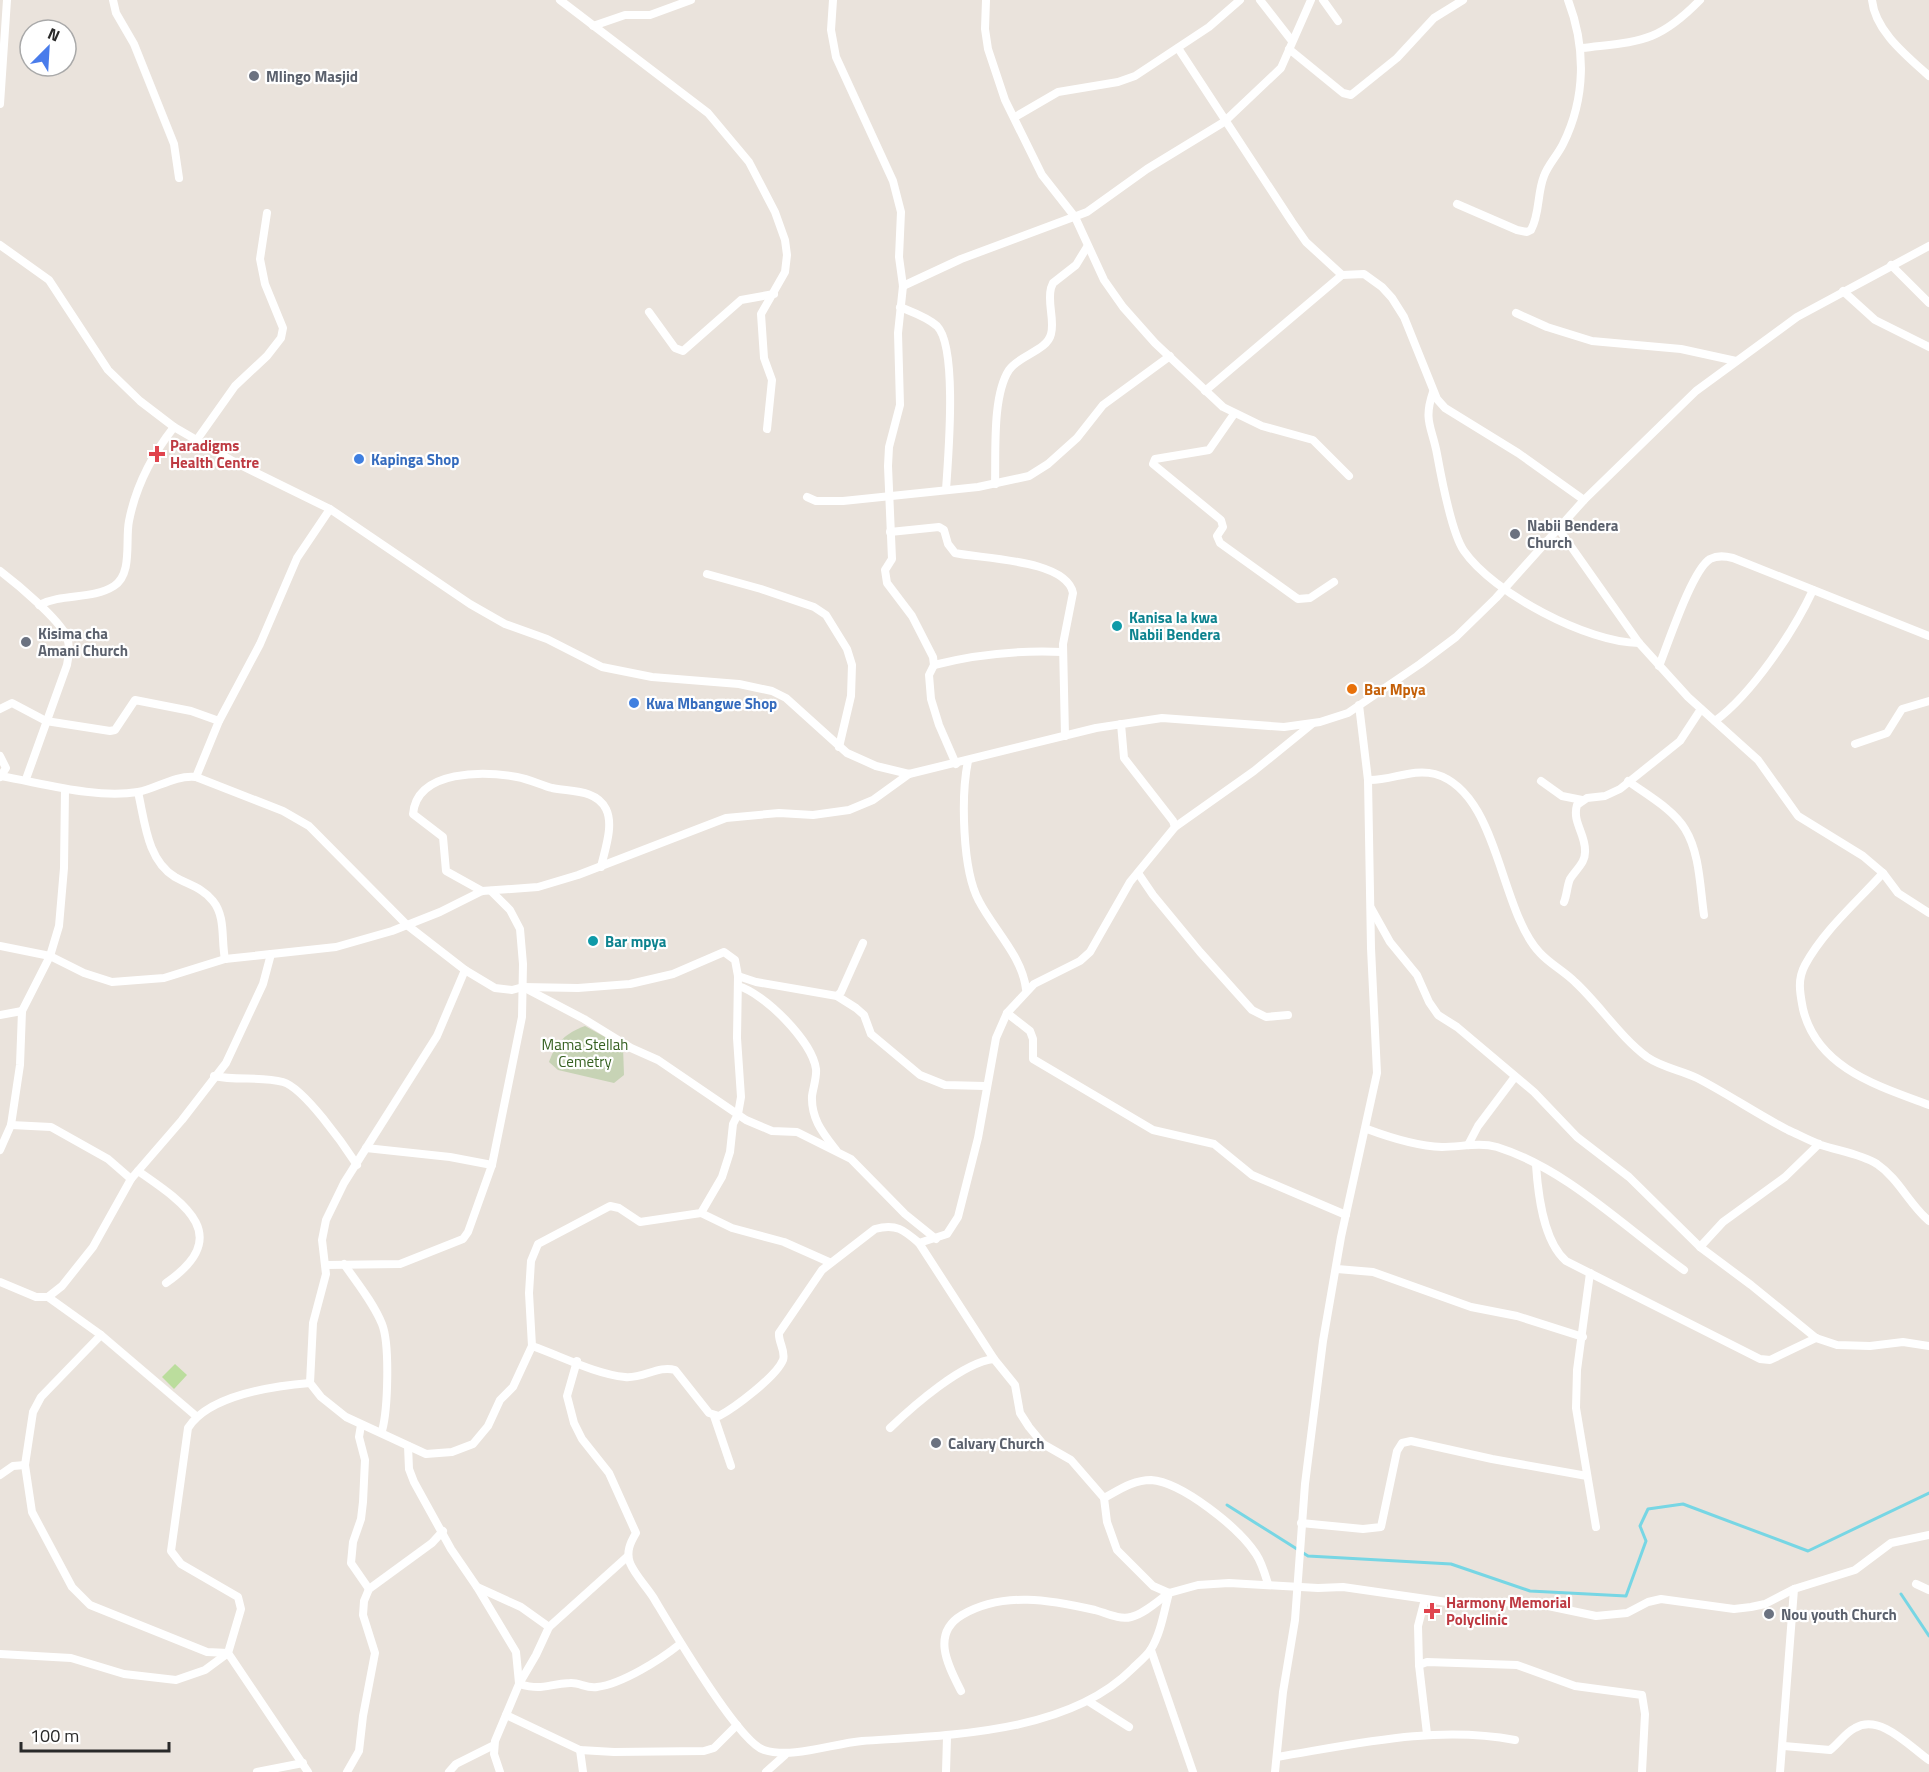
<svg xmlns="http://www.w3.org/2000/svg" width="1929" height="1772" viewBox="0 0 1929 1772" font-family="'Titillium Web',sans-serif">
  <rect width="100%" height="100%" fill="#eae3dc"/>
  <!-- green -->
  <polygon fill="#bbdd9d" points="175,1364 187,1375 174,1389 162,1377"/>
  <!-- cemetery -->
  <path fill="#c7d3b5" d="M585 1026 623 1047 624 1075 614 1083 558 1070 549 1062C556 1042 566 1033 585 1026Z"/>
  <g fill="none" stroke-linecap="round" stroke-linejoin="round">
    <!-- stream -->
    <g stroke="#77d6e4" stroke-width="3">
      <polyline points="1227,1505 1308,1556 1451,1564 1530,1591 1626,1596 1646,1541 1640,1526 1648,1509 1683,1504 1808,1551 1929,1493"/>
      <polyline points="1901,1594 1929,1636"/>
    </g>
    <!-- street -->
    <g stroke="#fff" stroke-width="8">
      <polyline points="113,0 116,13 134,44 174,144 179,178"/>
      <polyline points="560,0 708,113 749,162 775,212 785,240 787,255 785,272 761,314 764,358 772,380 767,429"/>
      <polyline points="833,0 831,30 836,57 893,181 901,212 899,257 903,286 898,333 900,405 889,447 888,466 892,559 885,570 887,583 912,616 933,657 934,665 929,675 931,699 939,725 956,764"/>
      <polyline points="986,0 985,29 988,49 1005,100 1042,175 1075,217 1104,280 1123,307 1155,343 1223,407 1262,426 1313,440 1349,476"/>
      <polyline points="1260,0 1292,41"/>
      <polyline points="1323,0 1338,21"/>
      <path d="M1872 0C1875 31 1907 56 1929 76"/>
      <polyline points="593,26 625,15 650,15 691,0"/>
      <polyline points="1178,48 1292,222 1306,242 1342,275 1364,274 1382,287 1392,298 1404,317 1437,399 1445,408 1518,453 1584,500"/>
      <path d="M1582 48C1639 41 1657 44 1700 0"/>
      <polyline points="1289,49 1343,93 1351,95 1397,58 1434,18 1463,0"/>
      <polyline points="0,104 7,0"/>
      <polyline points="1015,117 1058,92 1118,82 1135,76 1209,27 1240,0"/>
      <path d="M1457 204 1517 230 1527 232 1531 230C1540 214 1537 193 1544 176 1548 165 1557 156 1563 144 1586 98 1586 47 1568 0"/>
      <polyline points="0,245 49,280 108,370 140,401 174,427 236,463 330,509 470,604 505,624 547,639 602,667 652,677 739,684 772,691 786,698 847,753 876,766 909,774 1096,728 1162,718 1284,727 1320,722 1348,713 1420,664 1456,637 1496,598 1584,500 1696,391 1797,317 1929,246"/>
      <polyline points="1891,265 1929,303"/>
      <polyline points="903,286 961,259 1087,212 1147,169 1224,122 1281,68 1311,0"/>
      <polyline points="1843,291 1875,320 1929,347"/>
      <path d="M900 307C912 312 927 317 937 326 958 347 948 459 946 490"/>
      <polyline points="649,312 675,348 683,351 741,300 774,294"/>
      <polyline points="1516,313 1547,327 1592,341 1681,349 1736,361"/>
      <polyline points="1205,391 1342,275"/>
      <path d="M1433 392C1423 421 1432 427 1437 454 1441 476 1452 534 1464 551 1493 593 1588 643 1639 643"/>
      <polyline points="1234,414 1209,450 1155,459 1153,464 1221,520 1223,527 1217,536 1220,543 1298,599 1310,598 1334,582"/>
      <polyline points="196,441 235,386 267,356 281,338 283,328 265,284 260,259 267,213"/>
      <path d="M995 484C996 453 992 396 1009 370 1019 355 1047 351 1051 334 1055 320 1047 303 1051 288L1053 283 1076 265 1087 247"/>
      <polyline points="807,497 816,501 843,501 978,487 1029,476 1048,464 1077,438 1103,405 1170,356"/>
      <polyline points="1558,528 1639,643 1688,697 1758,760 1798,816 1863,856 1883,873 1898,893 1929,913"/>
      <path d="M890 532 939 527 944 530 948 544 955 553C982 559 1066 559 1073 593L1063 644 1065 736"/>
      <path d="M0 571C17 584 58 618 67 637 70 646 69 656 67 665L26 779"/>
      <polyline points="707,574 761,589 814,607 826,615 847,649 852,665 851,696 839,747"/>
      <path d="M39 605C63 593 92 600 114 586 133 574 125 540 129 521 136 485 152 455 174 427"/>
      <path d="M934 665C977 654 1018 650 1063 652"/>
      <path d="M1659 666C1668 644 1692 570 1710 559 1718 555 1725 556 1733 558L1929 636"/>
      <polyline points="0,709 12,703 46,721 110,731 115,730 135,700 191,711 219,721"/>
      <path d="M1715 721C1752 694 1794 631 1813 590"/>
      <polyline points="1855,744 1887,733 1902,709 1929,701"/>
      <polyline points="0,756 6,768 0,777"/>
      <path d="M968 761C961 795 962 870 979 901 994 930 1022 956 1026 989"/>
      <path d="M0 776C42 783 95 799 138 792 158 788 174 775 196 777L283 811 309 826 407 925 465 970 495 988 512 990 523 987 578 988 630 984 673 974 724 952 735 960 738 976 737 1038 741 1097 738 1114 733 1124 730 1152 722 1177 701 1213 640 1222 619 1208 610 1206 538 1244 531 1261 529 1293 532 1346 513 1387 500 1400 488 1426 473 1444 452 1452 426 1454 346 1417 321 1397 310 1383C274 1386 209 1395 188 1428L171 1551 181 1564 238 1597 241 1609 228 1653 308 1772"/>
      <polyline points="196,777 219,721 260,644 297,558 330,509"/>
      <path d="M1368 780C1391 781 1412 768 1435 774 1499 792 1499 910 1540 953 1550 964 1564 971 1575 982 1600 1005 1620 1037 1647 1057 1663 1068 1681 1070 1697 1078 1728 1094 1757 1114 1788 1130 1799 1135 1810 1141 1821 1145 1839 1151 1861 1154 1877 1164 1899 1179 1909 1204 1929 1221"/>
      <polyline points="1541,781 1562,796 1582,800"/>
      <path d="M1628 781C1647 795 1673 809 1685 829 1700 853 1700 888 1704 915"/>
      <path d="M138 792C145 822 147 860 175 877 189 885 203 888 213 901 226 917 221 940 225 959"/>
      <polyline points="1175,827 1254,771 1312,724"/>
      <polyline points="1138,873 1153,895 1200,952 1252,1010 1266,1017 1288,1015"/>
      <path d="M1883 873C1857 902 1824 930 1805 965 1797 980 1800 993 1803 1009 1817 1068 1878 1086 1929 1105"/>
      <path d="M482 891 446 871 443 837 413 814C417 769 485 771 517 777 529 779 541 785 552 788 570 792 596 789 606 809 614 825 605 849 601 867"/>
      <path d="M1564 902C1567 895 1567 886 1570 879 1576 869 1586 863 1585 850 1585 833 1572 822 1577 805L1587 798 1605 796 1620 789 1680 741 1701 709"/>
      <polyline points="1371,908 1390,942 1417,975 1429,1002 1438,1015 1457,1027 1534,1092 1577,1137 1629,1177 1700,1247 1751,1285 1816,1338 1837,1345 1870,1346 1903,1342 1929,1346"/>
      <polyline points="0,946 50,956 84,973 112,982 164,978 225,959 336,947 392,931 440,912 482,891 538,887 578,875 726,818 779,813 813,815 849,810 873,800 909,774"/>
      <polyline points="738,976 756,982 837,996 856,1008 864,1015 871,1034 920,1075 945,1085 985,1086"/>
      <path d="M738 986C764 993 812 1041 816 1069 817 1077 813 1088 812 1096 811 1119 823 1133 836 1150"/>
      <polyline points="523,987 584,1019 631,1048 658,1060 746,1120 772,1131 797,1132 851,1159 905,1214 936,1239"/>
      <polyline points="837,996 841,992 863,943"/>
      <polyline points="1007,1013 1030,1031 1033,1039 1033,1059 1153,1130 1214,1144 1252,1175 1346,1215"/>
      <polyline points="0,1015 22,1011"/>
      <path d="M214 1076C236 1081 261 1076 283 1082 304 1088 344 1145 357 1165"/>
      <polyline points="11,1125 51,1127 108,1159 131,1179"/>
      <path d="M1367 1129C1391 1138 1416 1146 1442 1147 1461 1147 1479 1142 1497 1147 1567 1169 1625 1228 1684 1270"/>
      <polyline points="1468,1145 1478,1126 1514,1078"/>
      <polyline points="366,1148 450,1157 492,1165"/>
      <polyline points="0,1150 11,1125 20,1065 22,1011 50,956 59,926 64,868 65,789"/>
      <path d="M1536 1165C1538 1194 1543 1241 1566 1261L1760 1359 1770 1360 1816 1338"/>
      <path d="M138 1171C186 1204 234 1236 166 1283"/>
      <polyline points="701,1213 732,1228 784,1242 829,1262"/>
      <polyline points="919,1243 994,1359 1015,1385 1020,1413 1029,1427 1043,1444 1071,1460 1104,1498 1107,1522 1117,1550 1153,1586 1169,1593"/>
      <polyline points="1700,1247 1723,1222 1785,1177 1819,1144"/>
      <path d="M344 1264C357 1283 373 1302 382 1324 390 1344 388 1409 382 1431"/>
      <polyline points="326,1265 400,1264 463,1239 468,1232 492,1165 522,1017 523,964 520,929 510,910 491,891"/>
      <polyline points="1337,1269 1373,1272 1471,1307 1517,1316 1583,1337"/>
      <polyline points="1590,1273 1577,1370 1576,1408 1596,1527"/>
      <polyline points="0,1282 36,1297 48,1297 62,1286 93,1247 131,1179 182,1120 226,1063 263,984 271,954"/>
      <polyline points="48,1297 101,1335 196,1416"/>
      <polyline points="101,1335 41,1397 33,1412 25,1465 32,1512 72,1587 90,1605 207,1652 228,1653"/>
      <path d="M532 1346C561 1356 595 1374 625 1377 642 1379 659 1365 675 1370L709 1413 719 1416C734 1408 776 1377 783 1360 786 1351 778 1342 779 1333L822 1270 875 1229C896 1223 904 1230 919 1243L947 1234 958 1217 978 1138 996 1038 1007 1013 1034 984 1080 961 1090 952 1130 882 1175 827 1173 821 1124 758 1121 724"/>
      <path d="M577 1361 567 1396 574 1423 582 1439 609 1473 636 1533C630 1543 626 1552 630 1563 635 1575 646 1586 653 1597 670 1625 738 1742 764 1750 792 1759 831 1744 862 1741 948 1735 1067 1734 1132 1669 1138 1663 1147 1656 1151 1649 1161 1633 1164 1611 1169 1593L1198 1585 1229 1583 1318 1588 1343 1587 1454 1603 1529 1602 1596 1616 1627 1613 1648 1602 1661 1599 1734 1609 1751 1607 1765 1604 1794 1589"/>
      <polyline points="310,1383 313,1323 326,1274 322,1240 326,1220 344,1183 437,1036 465,970"/>
      <polyline points="714,1416 731,1466"/>
      <polyline points="361,1425 359,1437 365,1460 363,1502 361,1519 353,1542 351,1563 369,1589"/>
      <path d="M890 1428C913 1406 963 1362 994 1359"/>
      <polyline points="408,1446 409,1469 414,1482 451,1549 477,1587 521,1607 549,1627 536,1655 519,1684 495,1741 494,1754 500,1772"/>
      <polyline points="0,1475 13,1466 25,1465"/>
      <path d="M1104 1498C1119 1490 1133 1480 1151 1480 1182 1482 1239 1528 1256 1554 1262 1563 1265 1574 1268 1584"/>
      <polyline points="1301,1523 1363,1529 1381,1527 1397,1451 1402,1443 1411,1441 1492,1459 1587,1476"/>
      <polyline points="1916,1584 1929,1590"/>
      <polyline points="477,1587 516,1652 519,1683"/>
      <polyline points="549,1627 628,1556"/>
      <polyline points="1151,1650 1193,1772"/>
      <polyline points="0,1654 71,1658 124,1674 176,1680 205,1670 228,1653"/>
      <polyline points="1419,1665 1418,1626 1425,1599"/>
      <path d="M519 1684C544 1691 547 1684 570 1683 579 1682 587 1689 597 1687 622 1684 660 1660 680 1644"/>
      <path d="M961 1691C949 1667 930 1634 962 1615 1003 1591 1051 1600 1095 1610 1106 1613 1119 1620 1131 1617 1144 1614 1158 1601 1169 1593"/>
      <polyline points="1088,1701 1129,1727"/>
      <polyline points="506,1715 580,1750 614,1752 704,1751 714,1748 737,1725"/>
      <polyline points="1427,1734 1419,1665 1427,1662 1517,1665 1575,1686 1642,1695 1645,1714 1642,1772"/>
      <path d="M1784 1746 1830 1750C1839 1743 1845 1733 1855 1728 1880 1713 1910 1747 1929 1760"/>
      <polyline points="580,1750 583,1772"/>
      <path d="M1277 1757C1356 1744 1435 1725 1515 1740"/>
      <polyline points="257,1772 303,1763"/>
      <polyline points="347,1772 359,1751 363,1716 375,1653 363,1615 364,1601 369,1589 432,1543 443,1531"/>
      <polyline points="449,1772 456,1764 494,1745"/>
      <polyline points="766,1772 785,1755"/>
      <polyline points="946,1772 947,1737"/>
      <polyline points="1275,1772 1283,1692 1295,1620 1305,1484 1323,1341 1341,1237 1377,1073 1371,948 1368,780 1359,705"/>
      <polyline points="1780,1772 1794,1589 1855,1570 1891,1543 1929,1535"/>
    </g>
  </g>
  <!-- markers -->
  <g fill="#6b7280" stroke="#fff" stroke-width="2">
    <circle cx="254" cy="76" r="6"/>
    <circle cx="1515" cy="534" r="6"/>
    <circle cx="26" cy="642" r="6"/>
    <circle cx="936" cy="1443" r="6"/>
    <circle cx="1769" cy="1614" r="6"/>
  </g>
  <g fill="#e0444e" stroke="#fff" stroke-width="2">
    <path d="M154 445h6v6h6v6h-6v6h-6v-6h-6v-6h6z"/>
    <path d="M1429 1602h6v6h6v6h-6v6h-6v-6h-6v-6h6z"/>
  </g>
  <g fill="#3f7fe0" stroke="#fff" stroke-width="2">
    <circle cx="359" cy="459" r="6"/>
    <circle cx="634" cy="703" r="6"/>
  </g>
  <g fill="#0f9aa8" stroke="#fff" stroke-width="2">
    <circle cx="1117" cy="626" r="6"/>
    <circle cx="593" cy="941" r="6"/>
  </g>
  <circle fill="#e8710a" stroke="#fff" stroke-width="2" cx="1352" cy="689" r="6"/>
  <g text-anchor="middle" dominant-baseline="central" stroke-width="4.5" stroke-linejoin="round" paint-order="stroke">
    <!-- worship labels -->
    <g font-size="15" font-weight="bold" fill="#5b616d" stroke="#fff" text-anchor="start">
      <text x="266" y="76">Mlingo Masjid</text>
      <text x="1527" y="525">Nabii Bendera<tspan x="1527" dy="17">Church</tspan></text>
      <text x="38" y="633">Kisima cha<tspan x="38" dy="17">Amani Church</tspan></text>
      <text x="948" y="1443">Calvary Church</text>
      <text x="1781" y="1614">Nou youth Church</text>
    </g>
    <!-- health labels -->
    <g font-size="15" font-weight="bold" fill="#be3a42" stroke="#fff" text-anchor="start">
      <text x="170" y="445">Paradigms<tspan x="170" dy="17">Health Centre</tspan></text>
      <text x="1446" y="1602">Harmony Memorial<tspan x="1446" dy="17">Polyclinic</tspan></text>
    </g>
    <!-- shop labels -->
    <g font-size="15" font-weight="bold" fill="#366cbe" stroke="#fff" text-anchor="start">
      <text x="371" y="459">Kapinga Shop</text>
      <text x="646" y="703">Kwa Mbangwe Shop</text>
    </g>
    <!-- culture labels -->
    <g font-size="15" font-weight="bold" fill="#0d838f" stroke="#fff" text-anchor="start">
      <text x="1129" y="617">Kanisa la kwa<tspan x="1129" dy="17">Nabii Bendera</tspan></text>
      <text x="605" y="941">Bar mpya</text>
    </g>
    <!-- food labels -->
    <g font-size="15" font-weight="bold" fill="#c56008" stroke="#fff" text-anchor="start">
      <text x="1364" y="689">Bar Mpya</text>
    </g>
    <!-- park labels -->
    <g font-size="15" fill="#356020" stroke="#fff">
      <text x="585" y="1044">Mama Stellah<tspan x="585" dy="17">Cemetry</tspan></text>
    </g>
  </g>
  <!-- north arrow -->
  <g transform="translate(48 48) rotate(24)"><circle r="28" fill="#ffffff" stroke="#a9a9a9" stroke-width="1.5"/>
  <path d="M0-4.5L10 22L0 15L-10 22Z" fill="#497ceb"/>
  <text y="-9" font-size="16" font-weight="bold" text-anchor="middle" fill="#292929">N</text>
  </g>
  <!-- scale -->
  <path d="M21 1742v9h148v-9" fill="none" stroke="#292929" stroke-width="3"/>
  <text x="30" y="1742" font-size="18" fill="#292929" stroke="#ffffff" stroke-width="4.5" paint-order="stroke">100 m</text>
</svg>
